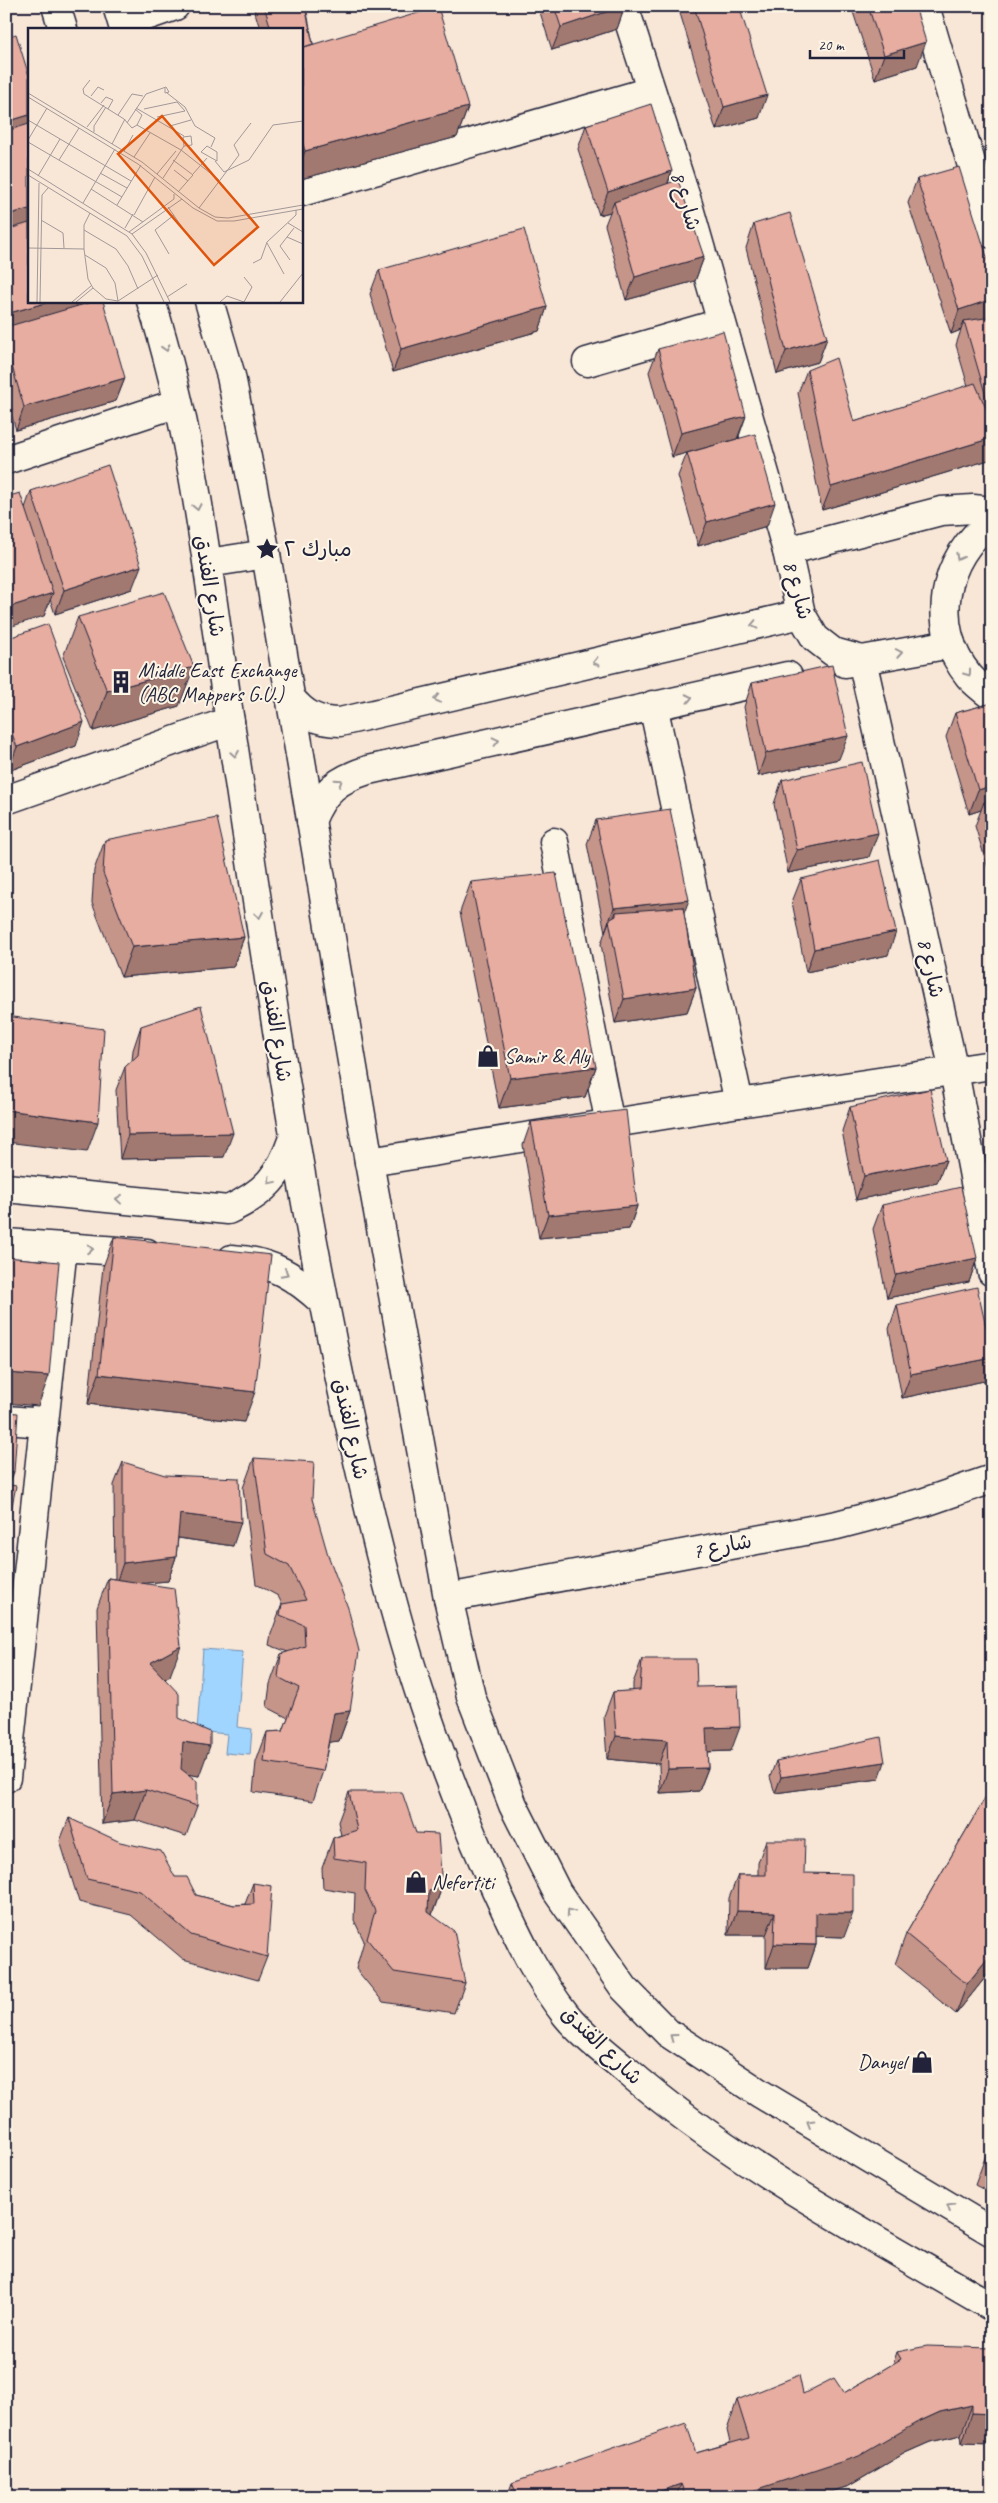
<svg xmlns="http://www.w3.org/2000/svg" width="998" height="2503" viewBox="0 0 998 2503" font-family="Caveat,'Playpen Sans Arabic',sans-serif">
  <rect width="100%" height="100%" fill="#f8e7d7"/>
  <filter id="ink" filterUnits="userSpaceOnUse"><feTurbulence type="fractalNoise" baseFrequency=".02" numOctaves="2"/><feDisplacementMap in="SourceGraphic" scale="10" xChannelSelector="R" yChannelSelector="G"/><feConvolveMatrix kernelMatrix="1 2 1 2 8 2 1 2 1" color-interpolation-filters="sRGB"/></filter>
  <g filter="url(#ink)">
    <!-- water -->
    <polygon fill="#a0d5ff" stroke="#6e8db1" points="203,1649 243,1652 237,1727 252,1729 250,1755 225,1753 227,1734 197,1731"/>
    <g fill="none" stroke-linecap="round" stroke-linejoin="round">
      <defs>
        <g id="street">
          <polyline points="624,6 687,201 787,551 801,614 815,638 833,652 862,660 954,1071 992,1272"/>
          <polyline points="925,6 992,234"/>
          <polyline points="123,24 175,6"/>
          <polyline points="301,192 651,91"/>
          <polyline points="587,362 721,323"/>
          <polyline points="6,460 178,403"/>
          <path d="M992 522C942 556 929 628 969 676 975 683 984 690 992 696"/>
          <polyline points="787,551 941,511 973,509 992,511"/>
          <polyline points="845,663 951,644"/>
          <path d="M290 697C304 715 318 722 340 722L801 614"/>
          <polyline points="6,800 230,721"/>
          <path d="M311 821C324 790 337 780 368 770L788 676"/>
          <polyline points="554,842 610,1124"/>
          <polyline points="739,1103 992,1065"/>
          <polyline points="369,1162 739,1103 653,705"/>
          <path d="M6 1188 228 1210C265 1193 280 1176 293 1138"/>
          <polyline points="6,1243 147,1253"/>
          <path d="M232 1259C271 1261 296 1277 323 1302"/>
          <polyline points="6,1420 44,1423"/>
          <polyline points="448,1598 837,1525 925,1502 992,1479"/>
          <polyline points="6,1778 63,1247"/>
        </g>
        <g id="secondary">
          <polyline points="56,6 63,29"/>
          <polyline points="117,6 124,29"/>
          <path d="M151 301C197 444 210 595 233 742 267 967 299 1191 347 1412 368 1506 389 1599 419 1691 443 1764 470 1836 503 1905 521 1944 539 1981 566 2015 582 2035 605 2052 625 2069 735 2165 867 2233 992 2307"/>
          <polyline points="209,301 231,376 266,554 369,1162 448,1598 471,1697 513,1805 557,1892 624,1988 668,2033 761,2094 992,2232"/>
          <polyline points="208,563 266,554"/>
        </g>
      </defs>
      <!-- street casing -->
      <use href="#street" stroke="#22223b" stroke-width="31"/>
      <!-- secondary casing -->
      <use href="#secondary" stroke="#22223b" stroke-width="31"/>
      <!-- street -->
      <use href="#street" stroke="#fcf5e5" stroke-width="28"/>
      <!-- secondary -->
      <use href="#secondary" stroke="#fcf5e5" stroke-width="28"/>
    </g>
    <!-- wall -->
    <g fill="#c6958a" stroke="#22223b">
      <polygon points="253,6 308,6 306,7 313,44 468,107 457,137 301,179 301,29 260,29"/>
      <polygon points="538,6 625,6 617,29 552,50"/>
      <polygon points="680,6 739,6 759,118 716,130 679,10"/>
      <polygon points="851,6 915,6 917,66 875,79"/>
      <polygon points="6,37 29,301 125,378 116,401 16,430 11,413 6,425"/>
      <polygon points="586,125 672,171 668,184 704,257 695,281 626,300 605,225 610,212 599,215 578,149"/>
      <polygon points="917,179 992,273 992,459 822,510 798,393 807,370 854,422 968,386 956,345 961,330 951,334 908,203"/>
      <polygon points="754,224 827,338 818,362 777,374 746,248"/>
      <polygon points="379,270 547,307 539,331 393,372 370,294"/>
      <polygon points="658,349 746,416 738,439 767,526 698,546 678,476 687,453 700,449 672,457 649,372"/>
      <polygon points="31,491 132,589 55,614 50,599 44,616 25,508"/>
      <polygon points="78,617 179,706 93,731 63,657"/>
      <polygon points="6,639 76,746 8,771 6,765"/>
      <polygon points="752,683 839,759 758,776 744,707"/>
      <polygon points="992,703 992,881 975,826 981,810 969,814 946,737 955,713"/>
      <polygon points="782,780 869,857 788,873 774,804"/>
      <polygon points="596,820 684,914 696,988 687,1012 615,1023 601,944 605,932 587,844"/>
      <polygon points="105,840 244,937 233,967 121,977 92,903 94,870"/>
      <polygon points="801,879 888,955 806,972 792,902"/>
      <polygon points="471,882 596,1067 585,1097 499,1108 460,912"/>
      <polygon points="141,1026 224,1157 120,1159 116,1090 125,1067 132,1061 133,1050"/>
      <polygon points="850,1107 946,1160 937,1183 856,1200 842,1131"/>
      <polygon points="531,1122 637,1206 629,1229 539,1238 523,1145"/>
      <polygon points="882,1205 977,1258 969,1282 887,1298 873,1229"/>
      <polygon points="114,1237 244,1422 88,1404 103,1267"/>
      <polygon points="897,1305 992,1354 992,1360 984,1381 902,1398 889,1329"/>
      <polygon points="254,1458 312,1499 350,1711 339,1741 329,1742 323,1771 313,1801 253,1792 256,1762 267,1732 283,1731 288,1718 267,1707 270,1684 281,1654 288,1652 269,1645 271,1634 282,1604 278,1596 256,1584 243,1488"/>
      <polygon points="123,1462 233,1546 178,1538 176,1557 168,1581 142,1583 170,1676 165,1679 199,1776 188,1774 197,1806 186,1836 135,1820 102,1824 97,1608 108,1578 115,1579 114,1485"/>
      <polygon points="992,1630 992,1665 990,1664 986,1645"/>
      <polygon points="642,1659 697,1687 731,1751 707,1752 708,1768 699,1791 660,1793 659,1764 607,1759 604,1716 613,1692 633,1691 633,1683"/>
      <polygon points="776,1761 879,1779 775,1793 770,1777"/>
      <polygon points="992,1786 992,1969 956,2014 895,1964 906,1934"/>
      <polygon points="349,1792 416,1833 442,1887 432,1915 465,1983 454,2013 383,2002 356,1969 364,1941 354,1920 355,1893 323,1888 322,1868 333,1838 341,1835 338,1822"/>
      <polygon points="69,1818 175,1877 196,1895 234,1905 245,1904 253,1883 267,1957 258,1980 183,1959 131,1915 79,1902 60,1841"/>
      <polygon points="766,1840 804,1873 844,1937 816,1936 816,1945 808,1968 766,1968 766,1935 728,1935 729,1898 738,1875 758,1875 758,1863"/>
      <polygon points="992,2146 992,2194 975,2185 986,2155"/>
      <polygon points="992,2348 992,2444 962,2443 961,2435 930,2442 905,2453 849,2486 815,2497 507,2497 512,2483 696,2453 730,2443 727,2430 737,2400 803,2394 844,2393 893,2364 897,2352"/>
    </g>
    <!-- shaded-wall -->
    <g fill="#a17970" stroke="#22223b">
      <polygon points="6,6 13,6 12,9 6,11"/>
      <polygon points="624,6 625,6 617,29 552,50 561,27"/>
      <polygon points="926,42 917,66 875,79 884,55"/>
      <polygon points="767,95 759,118 716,130 724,107"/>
      <polygon points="468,107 457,137 301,179 301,162 305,151"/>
      <polygon points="29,115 29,136 6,143 6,122"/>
      <polygon points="672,171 664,194 614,202 610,212 599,215 608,192"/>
      <polygon points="29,209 29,230 6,237 6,215"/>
      <polygon points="704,257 695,281 626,300 635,277"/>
      <polygon points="992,299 992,316 990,320 964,321 961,330 951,334 959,310"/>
      <polygon points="52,301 96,301 6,335 6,314"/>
      <polygon points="547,307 539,331 393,372 401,349"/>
      <polygon points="827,338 818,362 777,374 786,351"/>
      <polygon points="125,378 116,401 16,430 24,407"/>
      <polygon points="12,409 6,425 6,411"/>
      <polygon points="746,416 737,439 672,457 681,433"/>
      <polygon points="992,438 992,459 822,510 831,487"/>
      <polygon points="775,503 767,526 698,546 707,522"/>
      <polygon points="141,566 132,589 55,614 64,590"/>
      <polygon points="53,593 44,616 6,628 6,608"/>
      <polygon points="194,667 179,706 93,731 107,691"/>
      <polygon points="84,722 76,746 8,771 17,747"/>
      <polygon points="848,736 839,759 758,776 766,753"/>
      <polygon points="992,786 992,807 984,802 981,810 969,814 978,790"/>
      <polygon points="878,833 869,857 788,873 797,850"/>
      <polygon points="689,900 680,924 616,912 611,926 609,920 605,932 614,908"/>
      <polygon points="896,932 888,955 806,972 814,949"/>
      <polygon points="244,937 233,967 121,977 132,947"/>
      <polygon points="696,988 687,1012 615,1023 624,999"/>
      <polygon points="596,1067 585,1097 499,1108 510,1078"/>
      <polygon points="6,1110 98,1122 87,1152 6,1142"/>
      <polygon points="233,1133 224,1157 120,1159 128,1135"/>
      <polygon points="946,1160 937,1183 856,1200 864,1176"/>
      <polygon points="637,1206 629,1229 539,1238 548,1215"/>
      <polygon points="977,1258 969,1282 887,1298 896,1275"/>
      <polygon points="992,1358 992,1360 984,1381 902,1398 911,1374"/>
      <polygon points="6,1373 49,1376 38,1406 6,1403"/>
      <polygon points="99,1374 255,1392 244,1422 88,1404"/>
      <polygon points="6,1471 14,1472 8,1488 6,1488"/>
      <polygon points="180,1514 241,1522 233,1546 172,1537"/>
      <polygon points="176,1557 168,1581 115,1586 123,1563"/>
      <polygon points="181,1646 170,1676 139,1693 150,1663"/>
      <polygon points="350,1711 339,1741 323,1743 334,1713"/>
      <polygon points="740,1727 731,1751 697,1752 706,1728"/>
      <polygon points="616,1736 667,1740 659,1764 607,1759"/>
      <polygon points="183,1742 210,1746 199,1776 172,1772"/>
      <polygon points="885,1762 879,1779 775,1793 781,1777"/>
      <polygon points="708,1768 699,1791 660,1793 668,1769"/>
      <polygon points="146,1790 135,1820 102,1824 113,1794"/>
      <polygon points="442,1887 431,1917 418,1921 429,1891"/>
      <polygon points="737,1911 775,1912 766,1935 728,1935"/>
      <polygon points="816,1913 853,1913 844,1937 808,1936"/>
      <polygon points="774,1944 816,1945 808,1968 766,1968"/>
      <polygon points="992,1953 992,1969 956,2014 967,1984"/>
      <polygon points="972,2405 961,2435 930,2442 905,2453 849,2486 815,2497 734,2497 916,2423 940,2412"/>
      <polygon points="972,2413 992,2414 992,2444 962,2443"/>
      <polygon points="681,2484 676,2497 643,2497"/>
    </g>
    <!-- building -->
    <g fill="#e6ada0" stroke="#22223b">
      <polygon points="264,6 305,6 313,44 301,48 301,29 271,29"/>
      <polygon points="554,6 624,6 561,27"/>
      <polygon points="694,6 739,6 767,95 724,107"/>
      <polygon points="868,6 915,6 926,42 884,55"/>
      <polygon points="438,7 468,107 305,151 301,138 301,48"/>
      <polygon points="16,34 29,76 29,115 6,122 6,37"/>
      <polygon points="651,104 672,171 608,192 586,125"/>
      <polygon points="29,124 29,209 6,215 6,131"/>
      <polygon points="959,167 992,273 992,299 959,310 917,179"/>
      <polygon points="678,180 704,257 635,277 614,202"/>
      <polygon points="790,213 827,338 786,351 754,224"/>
      <polygon points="29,223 29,301 52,301 6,314 6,230"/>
      <polygon points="524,229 547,307 401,349 379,270"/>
      <polygon points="95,301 103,301 125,378 24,407 6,346 6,327"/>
      <polygon points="992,317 992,417 964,321"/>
      <polygon points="723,331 746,416 681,433 658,349"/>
      <polygon points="836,358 854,422 975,383 992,422 992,438 831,487 807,370"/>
      <polygon points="6,390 12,409 6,411"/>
      <polygon points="755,434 775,503 707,522 687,453"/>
      <polygon points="108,465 141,566 64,590 31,491"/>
      <polygon points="20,493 53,593 6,608 6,497"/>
      <polygon points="164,592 194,667 107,691 78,617"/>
      <polygon points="48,624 84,722 17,747 6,718 6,639"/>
      <polygon points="832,665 848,736 766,753 752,683"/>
      <polygon points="992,703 992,786 978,790 955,713"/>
      <polygon points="862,762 878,833 797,850 782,780"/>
      <polygon points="992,800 992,828 984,802"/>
      <polygon points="670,809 689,900 614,908 596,820"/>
      <polygon points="217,818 244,937 132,947 103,873 105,840"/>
      <polygon points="880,860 896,932 814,949 801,879"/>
      <polygon points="556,873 596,1067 510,1078 471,882"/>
      <polygon points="683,907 696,988 624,999 609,920 616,916 616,912"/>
      <polygon points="201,1006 233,1133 128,1135 125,1067 138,1055 141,1026"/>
      <polygon points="6,1016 104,1029 98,1122 6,1110"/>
      <polygon points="930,1089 946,1160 864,1176 850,1107"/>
      <polygon points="626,1110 637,1206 548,1215 531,1122"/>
      <polygon points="961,1187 977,1258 896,1275 882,1205"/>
      <polygon points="114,1237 271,1255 255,1392 99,1374"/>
      <polygon points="6,1257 59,1262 49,1376 6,1373"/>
      <polygon points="977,1287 992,1354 992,1358 911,1374 897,1305"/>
      <polygon points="6,1412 18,1413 14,1472 6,1471"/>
      <polygon points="254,1458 314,1462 312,1499 328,1555 348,1608 359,1651 350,1711 334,1713 323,1771 264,1762 267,1732 283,1731 299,1688 278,1677 281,1654 305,1646 304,1625 280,1615 282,1604 306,1600 289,1566 267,1554"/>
      <polygon points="123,1462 165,1475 239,1478 241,1522 180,1514 176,1557 123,1563"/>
      <polygon points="6,1484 16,1486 6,1535"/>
      <polygon points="6,1572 8,1572 6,1601"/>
      <polygon points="108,1578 174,1588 181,1646 150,1663 179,1694 179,1718 210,1732 210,1746 183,1742 181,1769 197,1781 197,1806 146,1790 113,1794"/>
      <polygon points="642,1659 696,1659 697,1687 738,1686 740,1727 706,1728 708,1768 668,1769 667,1740 616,1736 613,1692 640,1690"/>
      <polygon points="881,1737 885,1762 781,1777 776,1761"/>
      <polygon points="992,1786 992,1953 967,1984 906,1934"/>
      <polygon points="349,1792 402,1792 416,1833 438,1834 442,1887 429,1891 428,1912 454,1931 465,1983 394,1972 367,1939 375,1911 365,1890 366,1863 334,1858 333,1838 357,1830"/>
      <polygon points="69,1818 120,1842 161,1851 175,1877 187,1877 196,1895 234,1905 254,1904 253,1883 272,1886 267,1957 191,1935 140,1891 87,1879"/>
      <polygon points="766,1840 805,1840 804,1873 853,1874 853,1913 816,1913 816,1945 774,1944 775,1912 737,1911 738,1875 766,1875"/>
      <polygon points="992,2146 992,2158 986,2155"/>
      <polygon points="927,2346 992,2348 992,2414 972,2413 972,2405 940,2412 916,2423 859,2456 734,2497 686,2497 681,2484 643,2497 518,2497 512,2483 686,2423 696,2453 749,2438 737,2400 799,2375 803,2394 834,2378 844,2393 901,2359 897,2352"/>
    </g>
    <!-- one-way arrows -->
    <defs><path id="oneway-chevron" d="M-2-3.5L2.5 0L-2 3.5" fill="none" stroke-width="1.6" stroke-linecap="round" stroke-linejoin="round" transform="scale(1.25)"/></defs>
    <g stroke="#9a9698">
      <use href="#oneway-chevron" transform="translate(166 348) rotate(73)"/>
      <use href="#oneway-chevron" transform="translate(197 507) rotate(79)"/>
      <use href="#oneway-chevron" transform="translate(959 557) rotate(119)"/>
      <use href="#oneway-chevron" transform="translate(754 625) rotate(167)"/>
      <use href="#oneway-chevron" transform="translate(899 653) rotate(-10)"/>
      <use href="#oneway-chevron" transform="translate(596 662) rotate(167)"/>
      <use href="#oneway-chevron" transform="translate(968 673) rotate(54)"/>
      <use href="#oneway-chevron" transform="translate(689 698) rotate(-12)"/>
      <use href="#oneway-chevron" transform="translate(437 699) rotate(167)"/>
      <use href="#oneway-chevron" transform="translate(496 741) rotate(-13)"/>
      <use href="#oneway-chevron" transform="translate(235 754) rotate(81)"/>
      <use href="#oneway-chevron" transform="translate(339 782) rotate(-33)"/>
      <use href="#oneway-chevron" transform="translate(259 915) rotate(81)"/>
      <use href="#oneway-chevron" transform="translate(271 1181) rotate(130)"/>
      <use href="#oneway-chevron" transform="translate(119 1199) rotate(-174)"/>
      <use href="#oneway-chevron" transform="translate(90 1249) rotate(4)"/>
      <use href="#oneway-chevron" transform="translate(285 1273) rotate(28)"/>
      <use href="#oneway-chevron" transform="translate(570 1912) rotate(-124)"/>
      <use href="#oneway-chevron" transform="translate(673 2037) rotate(-144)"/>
      <use href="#oneway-chevron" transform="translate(810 2123) rotate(-149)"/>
      <use href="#oneway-chevron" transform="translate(950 2207) rotate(-149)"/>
    </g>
  </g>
  <!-- icons -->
  <defs>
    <symbol id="sight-bare" viewBox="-9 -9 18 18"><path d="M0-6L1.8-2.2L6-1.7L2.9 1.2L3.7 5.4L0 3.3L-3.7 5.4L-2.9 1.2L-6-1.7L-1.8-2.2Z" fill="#22223b" stroke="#fcf5e5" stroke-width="2.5" paint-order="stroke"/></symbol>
    <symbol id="building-bare" viewBox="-9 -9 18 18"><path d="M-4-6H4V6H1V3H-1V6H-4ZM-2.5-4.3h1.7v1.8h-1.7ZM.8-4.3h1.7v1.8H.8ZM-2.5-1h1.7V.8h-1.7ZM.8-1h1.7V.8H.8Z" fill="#22223b" stroke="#fcf5e5" stroke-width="2.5" paint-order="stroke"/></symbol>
    <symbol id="shop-bare" viewBox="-9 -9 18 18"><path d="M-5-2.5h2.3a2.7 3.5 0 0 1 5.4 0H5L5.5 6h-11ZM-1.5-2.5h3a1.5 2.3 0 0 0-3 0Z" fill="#22223b" stroke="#fcf5e5" stroke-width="2.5" paint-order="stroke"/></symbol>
  </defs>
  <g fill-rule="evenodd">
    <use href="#sight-bare" x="251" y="533" width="32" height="32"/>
    <use href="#building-bare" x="105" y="666" width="32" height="32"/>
    <use href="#shop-bare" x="472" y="1040" width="32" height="32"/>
    <use href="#shop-bare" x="400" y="1866" width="32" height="32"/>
    <use href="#shop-bare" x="906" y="2046" width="32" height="32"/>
  </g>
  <g text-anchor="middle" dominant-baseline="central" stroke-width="4" stroke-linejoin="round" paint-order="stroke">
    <!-- street labels -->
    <g font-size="21" fill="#22223b" stroke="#fcf5e5">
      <text transform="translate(686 201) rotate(73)">شارع 8</text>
      <text transform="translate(210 586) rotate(81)">شارع الفندق</text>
      <text transform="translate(798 590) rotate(74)">شارع 8</text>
      <text transform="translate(931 968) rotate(77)">شارع 8</text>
      <text transform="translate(277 1031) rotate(81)">شارع الفندق</text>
      <text transform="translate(351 1429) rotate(78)">شارع الفندق</text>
      <text transform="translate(722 1546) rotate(-11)">شارع 7</text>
      <text transform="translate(602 2045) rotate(44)">شارع الفندق</text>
    </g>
    <!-- poi labels -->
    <g font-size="21" fill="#22223b" stroke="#fcf5e5" text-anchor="start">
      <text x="284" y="549">مبارك ٢</text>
      <text x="138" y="670">Middle East Exchange<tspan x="138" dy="24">(ABC Mappers G.U.)</tspan></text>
      <text x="504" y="1056">Samir &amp; Aly</text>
      <text x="432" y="1882">Nefertiti</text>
      <text x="906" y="2062" text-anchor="end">Danyel</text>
    </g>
  </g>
  <!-- overview -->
  <g transform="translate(28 28)">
    <rect width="275" height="275" fill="#f8e7d7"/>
    <path fill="none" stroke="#a29899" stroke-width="1" d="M62 52 55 61 56 66 96 91 104 100 109 97 153 122 191 152M0 65 114 134 171 180 187 189 200 190 275 177M139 65 157 79 167 98 187 110 183 119M63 68 70 59 76 62M0 69 110 136 165 180 189 193H206L275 181M73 75 78 69 85 72 80 81M108 80 156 108M107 81 114 87 109 97M116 81 149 74 157 83M90 87 104 66 115 68M129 89 157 83M0 92 103 153M99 95 118 66 138 59 141 64 137 65V60M142 98 163 92M59 99 76 77M66 104V98L78 79M0 112 19 80M0 114 94 169M84 116 97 91M179 118 189 124V133L173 124ZM96 123 105 107M106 129 122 105M31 132 51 100M145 132 165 147 150 164M187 133 196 144 221 132 245 97 275 93M0 141 104 206 118 225 142 274M146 142 160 153M72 145 99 160M129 146 148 123M165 146 179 130M0 147 99 208 114 228 136 274M10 148 32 111M135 150 156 118 164 117 163 108 155 109 156 118M63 161 115 194M55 175 87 121M89 177 113 137M140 179 163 212M171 180 211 127 206 117 223 95M62 185 56 197V221L60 251 65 260 78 271 90 273 130 247M106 187 127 149M13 192 35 205 36 220M260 195 275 204M97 200 105 186M56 202 88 221 100 238 110 261M101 204 146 171V166M104 206 154 171M259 209 275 216M239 215 256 246M0 220 56 221M141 226 127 202 146 187M57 227 78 240 87 255 90 273M262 232 252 218 266 200M225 235 233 231 239 214 268 187V182M139 269 159 256M9 274 11 155M12 274 14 167 20 160M44 274 63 258M48 274 65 260M192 274 199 268 216 274M216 274 224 259 216 249M252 274 275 245"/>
    <path fill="#de560e" fill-opacity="0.15" stroke="#de560e" stroke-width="2.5" d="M134 88 230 199 186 237 90 126Z"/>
    <rect width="275" height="275" fill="none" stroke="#22223b" stroke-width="2.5"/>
  </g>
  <!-- margin -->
  <rect width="998" height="2503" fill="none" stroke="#fcf5e5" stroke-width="25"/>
  <rect x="12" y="12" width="973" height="2478" fill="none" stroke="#22223b" stroke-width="2" filter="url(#ink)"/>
  <!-- scale -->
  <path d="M810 50v8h94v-8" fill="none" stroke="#22223b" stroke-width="2.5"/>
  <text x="818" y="50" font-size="15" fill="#22223b" stroke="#fcf5e5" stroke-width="4" paint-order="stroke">20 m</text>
</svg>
